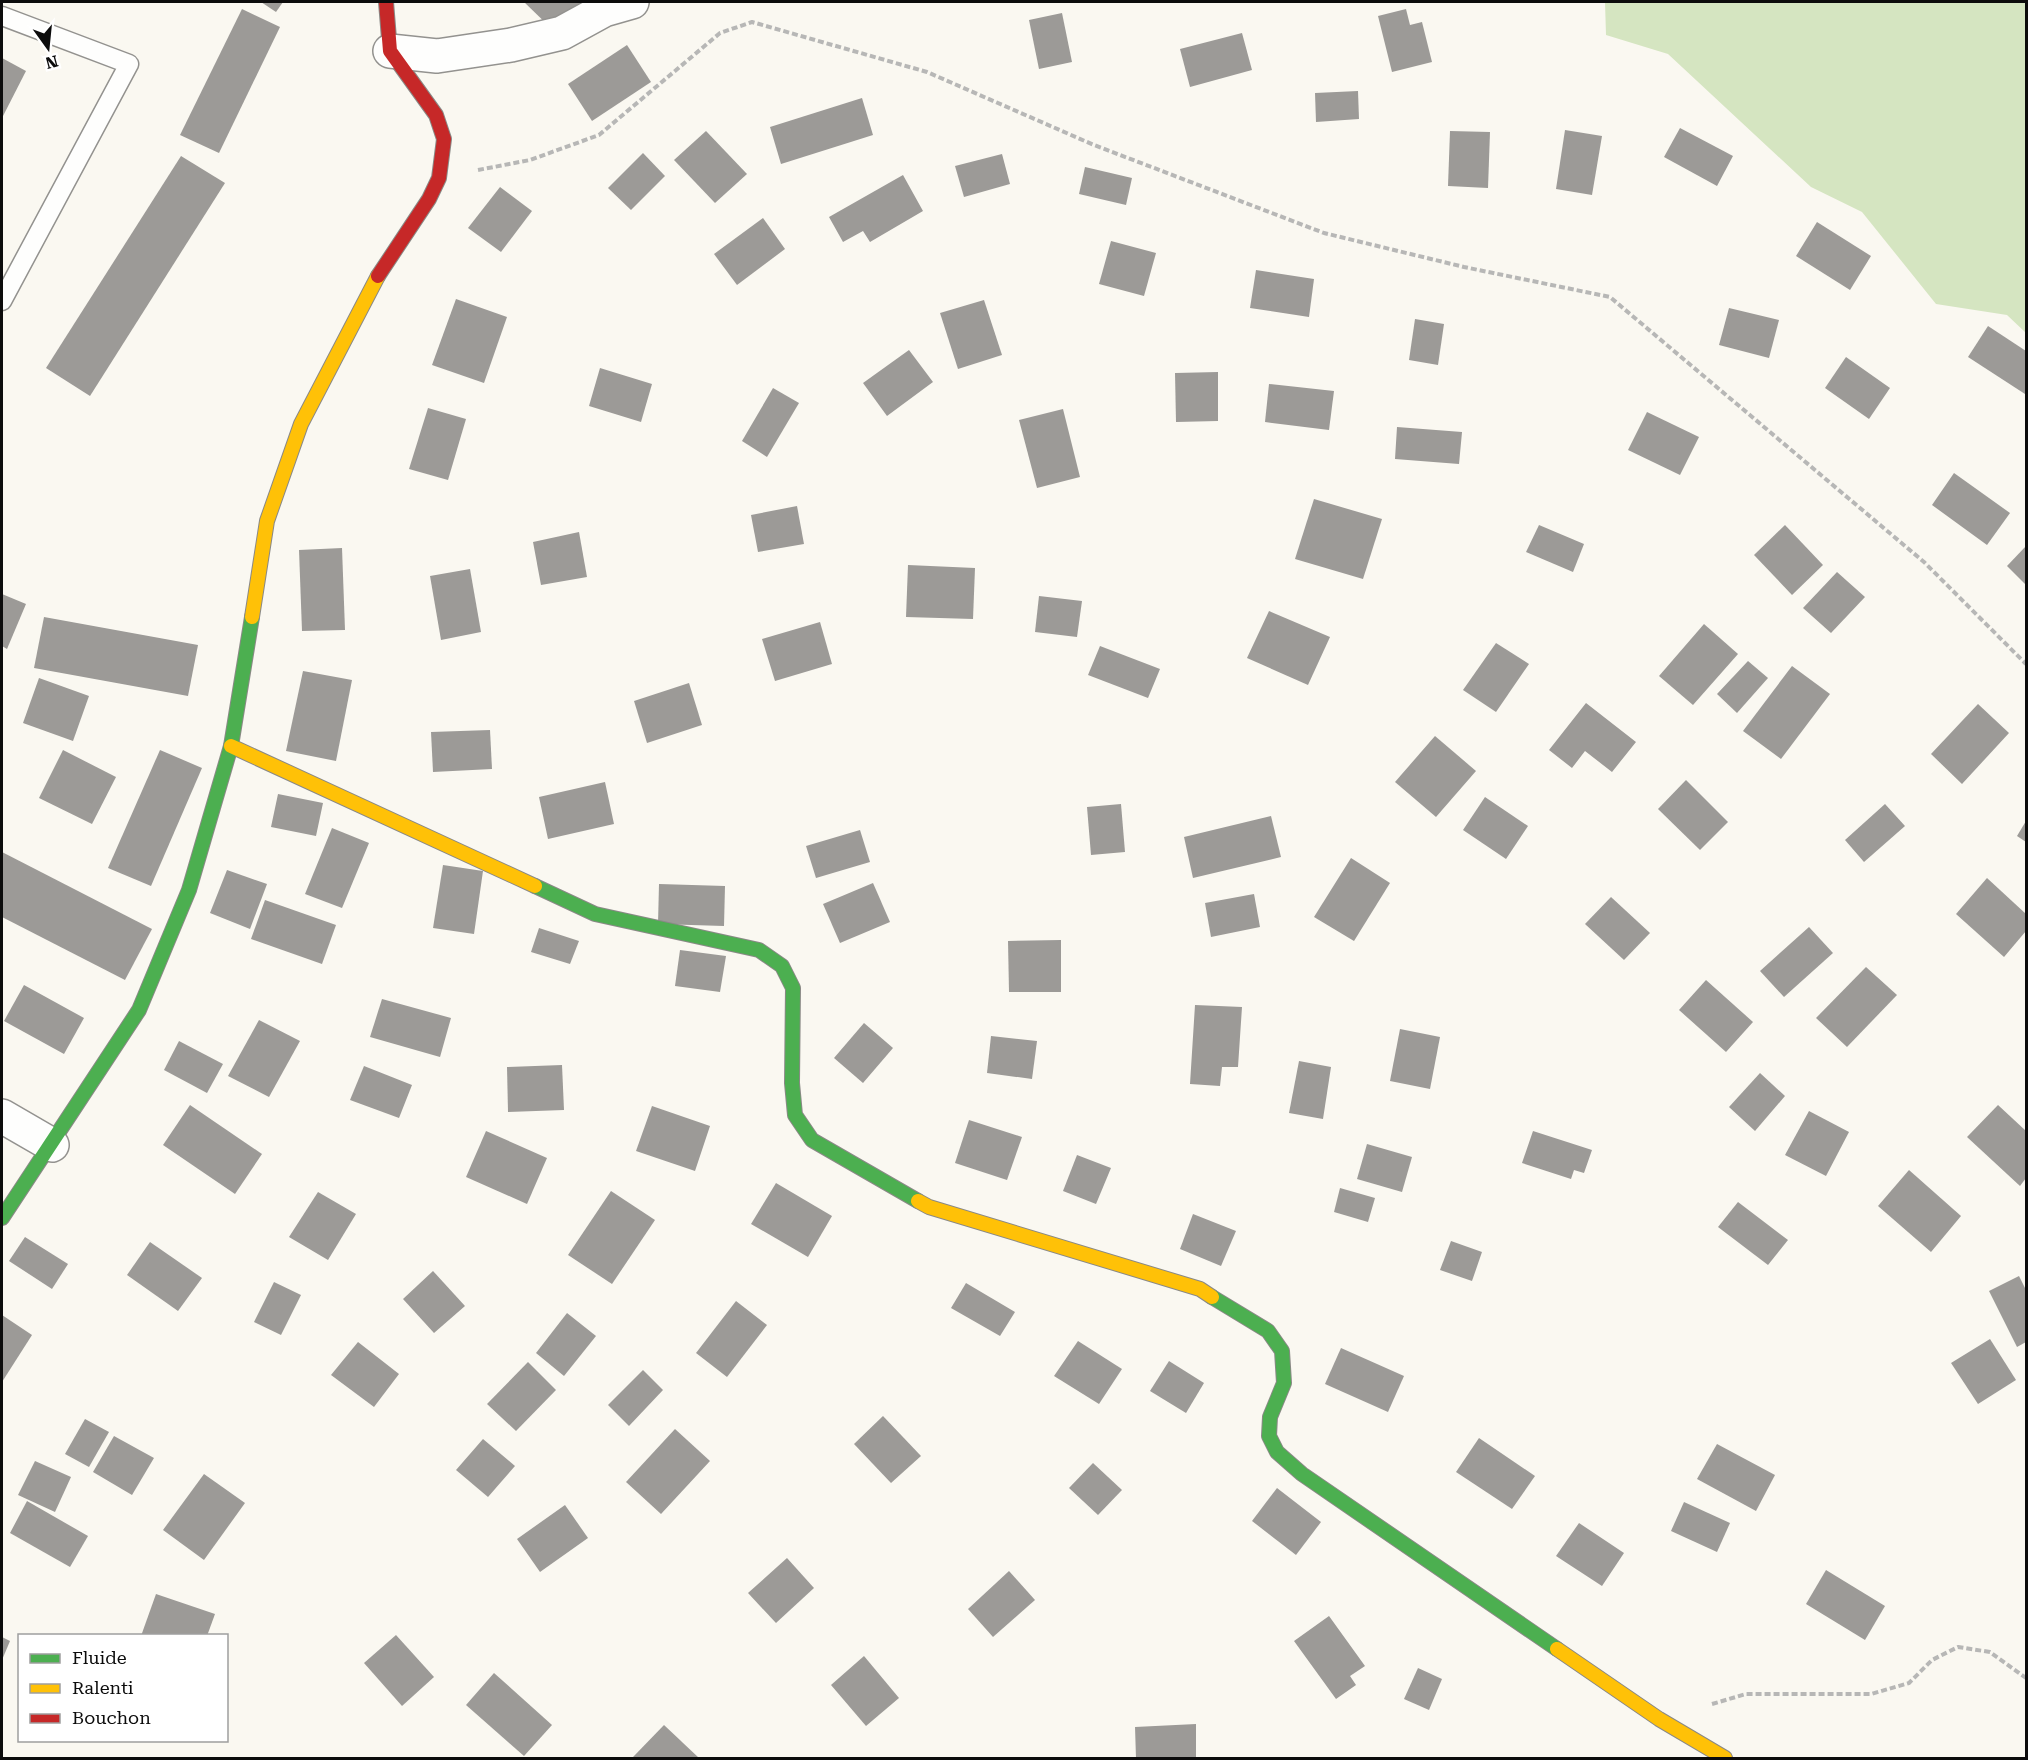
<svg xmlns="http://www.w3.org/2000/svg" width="2028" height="1760" viewBox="0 0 2028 1760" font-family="'Roboto Serif',serif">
  <rect width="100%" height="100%" fill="#faf8f1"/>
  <!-- forest -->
  <polygon fill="#d5e5c1" points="1605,2 2026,2 2026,333 2007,315 1936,304 1862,212 1811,187 1668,54 1606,35"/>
  <!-- building -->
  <g fill="#9c9a97">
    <polygon points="261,2 283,2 276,12"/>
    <polygon points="524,2 586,2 555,32"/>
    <polygon points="242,9 280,27 219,153 180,135"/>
    <polygon points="1406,9 1410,25 1422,22 1432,62 1392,72 1378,16"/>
    <polygon points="1062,13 1072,62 1039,69 1029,20"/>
    <polygon points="1242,33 1252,70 1190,87 1180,49"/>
    <polygon points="627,45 651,82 592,121 568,84"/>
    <polygon points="2,58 26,71 2,118"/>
    <polygon points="1358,91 1359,119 1316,122 1315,93"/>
    <polygon points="862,98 873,135 781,164 770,127"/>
    <polygon points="1680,128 1733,156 1717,186 1664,157"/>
    <polygon points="1565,130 1602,136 1592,195 1556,189"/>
    <polygon points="706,131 747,174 715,203 674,160"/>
    <polygon points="1450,131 1490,132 1488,188 1448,186"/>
    <polygon points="643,153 665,176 631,210 608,188"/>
    <polygon points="1002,154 1010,184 964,197 955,166"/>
    <polygon points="181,156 225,183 90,396 46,368"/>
    <polygon points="1085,167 1132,178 1126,205 1079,194"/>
    <polygon points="903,175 923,211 870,242 863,231 843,242 829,217"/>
    <polygon points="500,187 532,211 501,252 468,228"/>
    <polygon points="763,218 785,249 737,285 714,254"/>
    <polygon points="1817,222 1871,256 1850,290 1796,256"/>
    <polygon points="1111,241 1156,253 1144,296 1099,284"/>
    <polygon points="1256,270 1314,279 1309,317 1250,308"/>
    <polygon points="456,299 507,317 484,383 432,365"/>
    <polygon points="984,300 1002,355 958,369 940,313"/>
    <polygon points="1729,308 1779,320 1769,358 1719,345"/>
    <polygon points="1415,319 1444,324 1438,365 1409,360"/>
    <polygon points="1988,326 2026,351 2025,394 1968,357"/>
    <polygon points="909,350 933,382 887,416 863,383"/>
    <polygon points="1846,357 1890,388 1869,419 1825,388"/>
    <polygon points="600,368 652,384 641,422 589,406"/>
    <polygon points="1218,372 1218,421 1176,422 1175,373"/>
    <polygon points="1269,384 1334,391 1329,430 1265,422"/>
    <polygon points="773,388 799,403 767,457 742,441"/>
    <polygon points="428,408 466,419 448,480 409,469"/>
    <polygon points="1063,409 1080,477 1037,488 1019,420"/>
    <polygon points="1647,412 1699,437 1680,475 1628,450"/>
    <polygon points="1397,427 1462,432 1459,464 1395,459"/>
    <polygon points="1954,473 2010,513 1987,545 1932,505"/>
    <polygon points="1314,499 1382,519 1363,579 1295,559"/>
    <polygon points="797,506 804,544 758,552 751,515"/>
    <polygon points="1539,525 1584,544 1573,572 1526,552"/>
    <polygon points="1785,525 1823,565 1792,595 1754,555"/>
    <polygon points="579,532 587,577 541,585 533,542"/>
    <polygon points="2026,546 2026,585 2007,566"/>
    <polygon points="342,548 345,630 302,631 299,550"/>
    <polygon points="908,565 975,568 973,619 906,617"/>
    <polygon points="470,569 481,632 441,640 430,576"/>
    <polygon points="1837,572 1865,597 1831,633 1803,608"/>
    <polygon points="2,594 26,604 7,649 2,646"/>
    <polygon points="1039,596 1082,601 1077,637 1035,632"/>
    <polygon points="1269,611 1330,637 1308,685 1247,658"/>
    <polygon points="44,617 198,645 188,696 34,668"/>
    <polygon points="820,622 832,664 775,681 762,639"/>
    <polygon points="1704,624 1738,654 1693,705 1659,676"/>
    <polygon points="1496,643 1529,664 1496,712 1463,690"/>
    <polygon points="1100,646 1160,669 1148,698 1088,675"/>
    <polygon points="1748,661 1768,678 1737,713 1717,694"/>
    <polygon points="1792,666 1830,694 1781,759 1743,731"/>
    <polygon points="303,671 352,680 336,761 286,751"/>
    <polygon points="39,678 89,696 73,741 23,723"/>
    <polygon points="689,683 702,725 647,743 634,701"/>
    <polygon points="1586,703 1636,742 1612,772 1585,751 1572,768 1549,750"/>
    <polygon points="1978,704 2009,733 1962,784 1931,754"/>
    <polygon points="490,730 492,769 433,772 431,732"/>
    <polygon points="1435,736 1476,771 1436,817 1395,782"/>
    <polygon points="63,750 116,777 92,824 39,798"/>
    <polygon points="160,750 202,768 151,886 108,868"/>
    <polygon points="1686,780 1728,822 1700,850 1658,809"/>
    <polygon points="605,782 614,824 548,839 539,797"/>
    <polygon points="278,794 323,803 316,836 271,827"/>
    <polygon points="1485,797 1528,826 1506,859 1463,830"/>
    <polygon points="1121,804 1125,852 1091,855 1087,807"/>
    <polygon points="1885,804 1905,826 1864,862 1845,840"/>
    <polygon points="1271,816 1281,857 1193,878 1184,837"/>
    <polygon points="2026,821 2026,842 2017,836"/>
    <polygon points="332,828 369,843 342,908 305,894"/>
    <polygon points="860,830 870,862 816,878 806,846"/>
    <polygon points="2,852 152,929 125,980 2,917"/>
    <polygon points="1351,858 1390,883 1354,941 1314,917"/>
    <polygon points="443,865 483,871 474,934 433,928"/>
    <polygon points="227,870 267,884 250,929 210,913"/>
    <polygon points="1987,878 2026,914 2026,931 2004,957 1956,914"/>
    <polygon points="873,883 890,922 840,943 823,904"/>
    <polygon points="659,884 725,886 724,926 658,924"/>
    <polygon points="1254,894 1260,927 1211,937 1205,903"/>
    <polygon points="1611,897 1650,933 1624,960 1585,924"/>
    <polygon points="265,900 336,925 322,964 251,939"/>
    <polygon points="1809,927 1833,953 1784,997 1760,971"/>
    <polygon points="539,928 579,941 570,964 531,952"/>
    <polygon points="1061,940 1061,992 1009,992 1008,941"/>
    <polygon points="680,950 726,956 720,992 675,986"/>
    <polygon points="1866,967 1897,995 1847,1047 1816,1018"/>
    <polygon points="1706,980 1753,1022 1726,1052 1679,1010"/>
    <polygon points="24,985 84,1018 64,1054 4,1021"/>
    <polygon points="382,999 451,1018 440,1057 370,1037"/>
    <polygon points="1195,1005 1242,1007 1238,1067 1222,1067 1220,1086 1190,1084"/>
    <polygon points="259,1020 300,1041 269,1097 228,1076"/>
    <polygon points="864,1023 893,1048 863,1083 834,1058"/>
    <polygon points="1400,1029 1440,1037 1430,1089 1390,1081"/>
    <polygon points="991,1036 1037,1041 1032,1079 987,1073"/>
    <polygon points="179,1041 223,1064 207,1093 164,1070"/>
    <polygon points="1299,1061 1331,1067 1323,1119 1289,1113"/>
    <polygon points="562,1065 564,1110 508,1112 507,1067"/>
    <polygon points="364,1066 412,1085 399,1118 350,1100"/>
    <polygon points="1760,1073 1785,1096 1755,1131 1729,1107"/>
    <polygon points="190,1105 262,1154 235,1194 163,1145"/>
    <polygon points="1998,1105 2026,1131 2026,1178 2020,1186 1967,1137"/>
    <polygon points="652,1106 710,1126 695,1171 636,1151"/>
    <polygon points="1809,1111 1849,1132 1826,1176 1785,1155"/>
    <polygon points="969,1120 1022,1137 1007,1180 955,1163"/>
    <polygon points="486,1131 547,1158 527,1204 466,1177"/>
    <polygon points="1533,1131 1592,1150 1584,1173 1574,1170 1571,1179 1522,1163"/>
    <polygon points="1367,1144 1412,1157 1402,1192 1357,1179"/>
    <polygon points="1077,1155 1111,1168 1096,1204 1063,1191"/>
    <polygon points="1909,1170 1961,1216 1931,1252 1878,1206"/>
    <polygon points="776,1183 832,1216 808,1257 751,1224"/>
    <polygon points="1340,1188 1375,1198 1368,1222 1334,1212"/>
    <polygon points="611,1191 655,1220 612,1284 568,1255"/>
    <polygon points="318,1192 356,1214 328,1260 289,1237"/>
    <polygon points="1738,1202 1788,1240 1768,1265 1718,1227"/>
    <polygon points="1193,1214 1236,1231 1221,1266 1180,1249"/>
    <polygon points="25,1237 68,1264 52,1289 9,1261"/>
    <polygon points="1451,1241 1482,1252 1472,1281 1440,1270"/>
    <polygon points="150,1242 202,1278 178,1311 127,1275"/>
    <polygon points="433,1271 465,1306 434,1333 403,1299"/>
    <polygon points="2019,1276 2026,1290 2026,1342 2017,1347 1989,1291"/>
    <polygon points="274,1282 301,1295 281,1335 254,1322"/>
    <polygon points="966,1283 1015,1312 1000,1336 951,1308"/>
    <polygon points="736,1301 767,1325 727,1377 696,1353"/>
    <polygon points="567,1313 596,1336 564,1376 536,1353"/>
    <polygon points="2,1315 32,1335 2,1382"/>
    <polygon points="1990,1339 2016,1380 1978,1404 1951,1363"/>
    <polygon points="1078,1341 1122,1369 1099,1404 1054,1376"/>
    <polygon points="358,1342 399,1374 374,1407 331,1375"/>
    <polygon points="1341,1348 1404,1376 1388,1412 1325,1384"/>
    <polygon points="1169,1361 1204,1383 1186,1413 1150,1391"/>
    <polygon points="528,1362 556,1390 516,1431 487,1404"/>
    <polygon points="643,1370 663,1390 629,1426 608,1405"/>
    <polygon points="883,1416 921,1456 891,1483 854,1444"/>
    <polygon points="85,1419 109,1432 89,1467 65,1454"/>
    <polygon points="675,1429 710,1461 661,1514 626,1482"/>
    <polygon points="114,1436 154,1458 132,1495 93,1472"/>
    <polygon points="1479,1438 1535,1476 1512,1509 1456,1472"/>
    <polygon points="483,1439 515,1466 488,1497 456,1470"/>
    <polygon points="1717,1444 1775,1475 1756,1511 1697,1479"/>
    <polygon points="35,1461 71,1477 55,1512 18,1495"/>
    <polygon points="1093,1463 1122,1490 1098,1515 1069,1488"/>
    <polygon points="204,1474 245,1503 204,1560 163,1530"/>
    <polygon points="1277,1488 1321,1522 1296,1555 1252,1521"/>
    <polygon points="27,1501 88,1536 70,1567 10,1533"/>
    <polygon points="1684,1502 1730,1523 1717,1552 1671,1531"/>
    <polygon points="565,1505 588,1538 540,1572 517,1539"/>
    <polygon points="1579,1523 1624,1553 1602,1586 1556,1556"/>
    <polygon points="787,1558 814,1588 776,1623 748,1593"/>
    <polygon points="1826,1570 1885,1606 1865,1640 1806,1604"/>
    <polygon points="1009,1571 1035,1600 993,1637 968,1609"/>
    <polygon points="156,1594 215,1614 207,1636 141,1636"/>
    <polygon points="1329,1616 1365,1666 1350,1676 1356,1685 1336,1699 1294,1641"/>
    <polygon points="396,1635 434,1677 402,1706 364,1663"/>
    <polygon points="2,1637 10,1641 2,1660"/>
    <polygon points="864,1656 899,1698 866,1726 831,1685"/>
    <polygon points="1418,1668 1442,1679 1429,1710 1404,1699"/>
    <polygon points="494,1673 552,1725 524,1756 466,1705"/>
    <polygon points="1196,1724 1196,1758 1136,1758 1135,1727"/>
    <polygon points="664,1725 699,1758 633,1757"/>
  </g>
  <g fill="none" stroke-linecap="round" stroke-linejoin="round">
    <defs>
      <polyline id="lane" points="2,16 129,64 2,301"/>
      <g id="street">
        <polyline points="390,51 437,56 511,45 562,33 604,10 632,2"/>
        <polyline points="2,1116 52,1145"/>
      </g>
      <g id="fast">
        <polyline points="535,886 595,914 759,950 782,966 793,988 792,1083 795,1115 812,1140 918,1201"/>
        <polyline points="2,1218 139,1010 189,890 231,746 252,617"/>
        <polyline points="1212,1297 1268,1331 1282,1351 1284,1383 1270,1417 1269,1436 1277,1452 1302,1474 1557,1649"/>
      </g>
      <g id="slow">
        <polyline points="252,617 267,521 301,424 378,276"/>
        <polyline points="231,746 535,886"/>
        <polyline points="918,1201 929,1207 1200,1289 1212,1297"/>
        <polyline points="1557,1649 1659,1719 1725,1758"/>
      </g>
      <polyline id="jam" points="378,276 429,199 439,178 444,139 436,115 390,51 386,2"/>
    </defs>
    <!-- lane casing -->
    <use href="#lane" stroke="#93928f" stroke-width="21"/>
    <!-- street casing -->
    <use href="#street" stroke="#93928f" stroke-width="36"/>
    <!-- fast casing -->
    <use href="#fast" stroke="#8a8986" stroke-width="16"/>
    <!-- slow casing -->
    <use href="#slow" stroke="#8a8986" stroke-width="16"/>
    <!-- jam casing -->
    <use href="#jam" stroke="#8a8986" stroke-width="16"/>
    <!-- path -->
    <g stroke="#b7b7b6" stroke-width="4" stroke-dasharray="6 3" stroke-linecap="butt">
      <polyline points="478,170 530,160 599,135 720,33 752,22 927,72 1094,145 1324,233 1464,267 1610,297 1924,562 2026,664"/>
      <polyline points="1712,1704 1746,1694 1871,1694 1909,1683 1932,1660 1958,1647 1990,1652 2026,1678"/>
    </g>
    <!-- lane -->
    <use href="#lane" stroke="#fefefd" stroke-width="18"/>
    <!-- street -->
    <use href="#street" stroke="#fefefd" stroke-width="33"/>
    <!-- fast -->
    <use href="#fast" stroke="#4caf50" stroke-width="14"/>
    <!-- slow -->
    <use href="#slow" stroke="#ffc107" stroke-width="14"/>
    <!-- jam -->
    <use href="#jam" stroke="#c62828" stroke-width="14"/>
  </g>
  <!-- border -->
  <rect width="2028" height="1760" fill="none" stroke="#0c0c0c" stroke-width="6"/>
  <!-- legend -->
  <rect x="18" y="1634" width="210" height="108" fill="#ffffff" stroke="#9e9e9e" stroke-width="1.5"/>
  <rect x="30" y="1654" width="30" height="9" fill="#4caf50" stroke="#9e9e9e" stroke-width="1.5"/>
  <text x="72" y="1664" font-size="18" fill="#0c0c0c">Fluide</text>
  <rect x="30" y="1684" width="30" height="9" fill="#ffc107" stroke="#9e9e9e" stroke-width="1.5"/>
  <text x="72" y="1694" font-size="18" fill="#0c0c0c">Ralenti</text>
  <rect x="30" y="1714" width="30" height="9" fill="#c62828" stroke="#9e9e9e" stroke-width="1.5"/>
  <text x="72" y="1724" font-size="18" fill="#0c0c0c">Bouchon</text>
  <!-- north arrow -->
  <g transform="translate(48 48) rotate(165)" stroke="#ffffff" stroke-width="4.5" paint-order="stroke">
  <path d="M0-4.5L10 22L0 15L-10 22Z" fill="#0c0c0c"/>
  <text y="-9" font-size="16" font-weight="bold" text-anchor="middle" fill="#0c0c0c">N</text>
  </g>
</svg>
